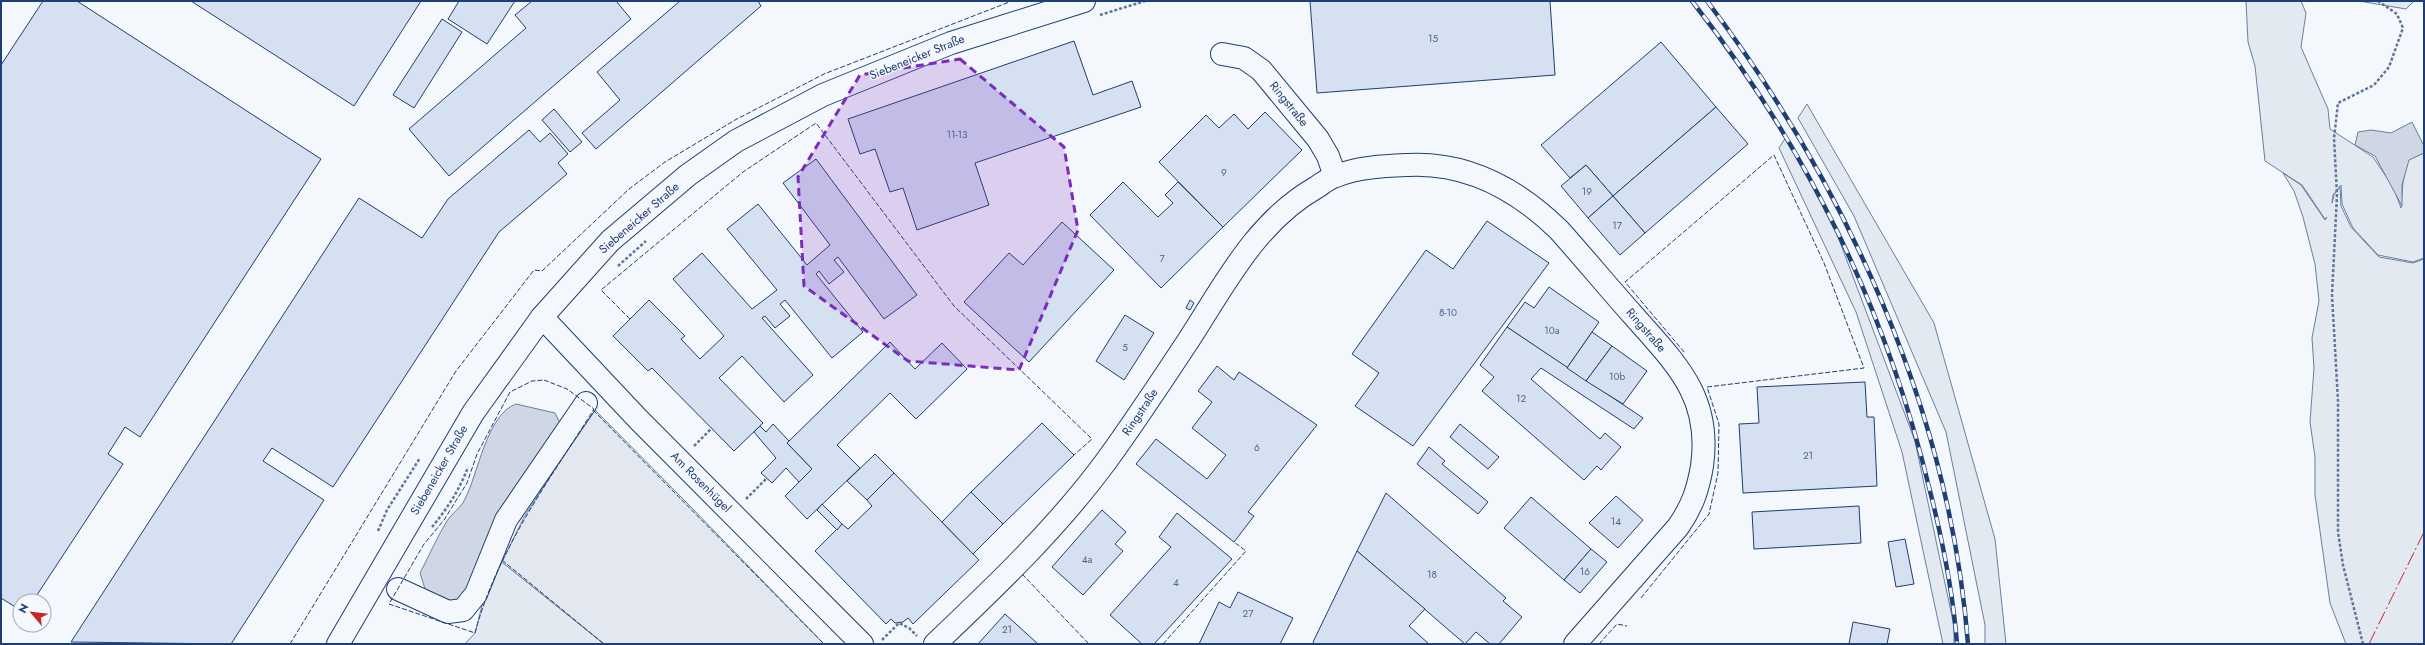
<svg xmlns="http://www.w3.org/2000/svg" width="2425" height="645" viewBox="0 0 2425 645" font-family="Jost,sans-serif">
  <rect width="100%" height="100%" fill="#f4f7fb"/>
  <!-- green -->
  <g fill="#e3e9f0" stroke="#687fa3">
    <polygon points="2246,1 2301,1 2306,13 2301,47 2328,109 2330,129 2373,157 2393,187 2401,208 2403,182 2408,160 2424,153 2424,258 2413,262 2378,255 2353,228 2342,204 2341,185 2333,195 2332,203 2334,195 2340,187 2341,206 2351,227 2379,257 2413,263 2424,259 2424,644 2346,644 2330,603 2315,495 2315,457 2310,422 2314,368 2312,338 2319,301 2315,264 2303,217 2294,191 2283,173 2301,185 2325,220 2327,217 2325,219 2302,185 2265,161 2255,66 2248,42"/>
    <polygon points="2359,1 2414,1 2406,9"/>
    <polygon points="1807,104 1934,323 1995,539 2006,644 1985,644 1985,625 1946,432 1854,216 1798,118"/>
    <polygon points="1786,137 1835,229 1915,441 1954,626 1954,644 1943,644 1902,452 1856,312 1779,148"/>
    <polygon points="502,562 604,644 465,644 475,633 484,598"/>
  </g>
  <!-- parking -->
  <polygon fill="#e3e8f0" stroke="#687fa3" points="594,409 689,505 824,644 604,644 502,562 524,517"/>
  <!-- water -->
  <g fill="#cfd7e4" stroke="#687fa3">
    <polygon points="2412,122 2424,146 2424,153 2409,160 2402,185 2402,206 2375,156 2355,145 2358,132 2371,130 2391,133"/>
    <path d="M516 404 555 413 560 423 463 598 453 605 426 592 420 573C429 556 437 537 447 521 452 513 461 508 465 499 478 474 487 414 516 404Z"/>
  </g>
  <!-- building -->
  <g fill="#d5e0f0" stroke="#1d3f73">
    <polygon points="43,1 77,1 321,159 140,437 125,427 108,454 123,464 33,601 20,601 20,610 1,598 1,65"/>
    <polygon points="191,1 421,1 354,106"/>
    <polygon points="459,1 515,1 487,44 448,19"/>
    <polygon points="532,1 616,1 631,19 449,176 409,129 526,28 515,15"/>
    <polygon points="680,1 758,1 761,6 596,149 582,133 620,100 597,72"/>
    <polygon points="1310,1 1550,1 1555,75 1317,93"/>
    <polygon points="442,19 462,32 414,108 393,95"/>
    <polygon points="1074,41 1093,95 1132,81 1141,107 975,163 989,205 917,230 903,188 890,192 875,149 860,154 848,119"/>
    <polygon points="1661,42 1716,107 1613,196 1586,165 1570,178 1541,145"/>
    <polygon points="1716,107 1748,144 1645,233 1613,196"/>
    <polygon points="554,109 582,142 570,152 542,120"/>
    <polygon points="1265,112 1302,150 1223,227 1159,162 1206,115 1219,128 1234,114 1248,129"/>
    <polygon points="529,130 540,142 550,133 568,154 558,163 567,174 499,232 333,487 272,448 263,461 324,500 231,644 71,642 359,198 422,238 448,199"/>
    <polygon points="816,159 917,295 884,319 838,257 834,260 844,272 829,284 819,271 816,274 863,332 832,358 785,300 780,304 790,316 775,328 765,316 762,318 813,375 784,402 742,356 719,378 763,423 734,451 652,368 648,371 613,336 649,300 685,336 681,339 700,359 724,336 673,279 702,253 752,309 777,290 727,229 758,204 807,265 830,245 783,183"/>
    <polygon points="1586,165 1613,196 1588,218 1561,186"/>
    <polygon points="1123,182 1158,217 1173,203 1165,195 1178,182 1223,227 1161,288 1090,215"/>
    <polygon points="1613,196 1645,233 1620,255 1588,218"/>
    <polygon points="1487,221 1549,263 1413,446 1355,406 1379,373 1352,354 1426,250 1453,269"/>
    <polygon points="1062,222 1114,270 1029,362 964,302 1009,253 1023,265"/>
    <polygon points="1549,287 1599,322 1567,368 1507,327 1525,302 1534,308"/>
    <polygon points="1190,300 1194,303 1190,310 1186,308"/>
    <polygon points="1125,315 1154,333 1124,380 1096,361"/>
    <polygon points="1507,327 1643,418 1634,429 1541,368 1531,379 1600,439 1605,433 1621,447 1601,470 1597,466 1584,480 1482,391 1494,377 1480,365"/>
    <polygon points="1592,332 1612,346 1586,381 1567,368"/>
    <polygon points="890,342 915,369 942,343 967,369 916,419 890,393 837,445 860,468 807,519 785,496 812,469 787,443"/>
    <polygon points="1612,346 1647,371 1623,404 1586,381"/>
    <polygon points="1217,366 1234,380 1239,372 1317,425 1248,512 1254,516 1234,542 1136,464 1156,439 1207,479 1226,455 1192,428 1212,402 1198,391"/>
    <polygon points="1865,382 1867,417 1874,417 1877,486 1743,493 1739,424 1759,423 1757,387"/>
    <polygon points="1042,423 1074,455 1003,524 971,492"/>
    <polygon points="773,424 789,441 787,443 812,469 799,482 786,468 772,483 761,473 776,458 754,432 760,426 766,432"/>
    <polygon points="1460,424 1499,457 1488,469 1450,437"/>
    <polygon points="1429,447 1445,461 1442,464 1488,502 1478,514 1417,464"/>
    <polygon points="875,454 894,473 867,500 847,481"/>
    <polygon points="894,473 979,560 913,624 908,618 903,622 895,623 891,619 886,624 815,551 842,524 848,529 872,506 867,500"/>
    <polygon points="971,492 1003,524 973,554 942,522"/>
    <polygon points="1386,493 1506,598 1503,601 1522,617 1499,644 1490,644 1476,632 1465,644 1357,551"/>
    <polygon points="1616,496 1643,520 1618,548 1589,523"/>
    <polygon points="1531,497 1591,549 1564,580 1504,528"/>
    <polygon points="822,504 842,524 837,530 817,510"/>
    <polygon points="1859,506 1861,543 1754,549 1752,512"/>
    <polygon points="1102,510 1126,532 1115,544 1123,551 1083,595 1052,567"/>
    <polygon points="1177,513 1232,559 1154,644 1142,644 1110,615 1171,547 1159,537"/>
    <polygon points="1905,539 1914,584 1896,587 1888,542"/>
    <polygon points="1591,549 1607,562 1580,593 1564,580"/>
    <polygon points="1357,551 1425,609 1409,626 1429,644 1315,644 1313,642"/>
    <polygon points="1238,592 1293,618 1280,644 1199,644 1219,602 1230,608"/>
    <polygon points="1005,614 1038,644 978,644"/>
    <polygon points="1853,622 1890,629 1887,644 1849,644"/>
  </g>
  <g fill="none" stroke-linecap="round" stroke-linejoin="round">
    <defs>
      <g id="minor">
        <polyline points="1222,54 1244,58 1261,70 1318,139 1328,156 1335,176"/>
        <polyline points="542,317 638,419 862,644"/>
        <polyline points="398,589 448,612 463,610 476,594 506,520 586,403"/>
        <path d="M935 644C996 586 1057 528 1107 460 1136 420 1163 379 1190 338 1226 282 1257 221 1317 187 1323 183 1329 178 1336 176 1358 167 1385 166 1408 165 1467 162 1518 190 1559 230 1584 258 1608 287 1633 315 1675 363 1712 396 1702 466 1698 490 1692 507 1678 527L1575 644"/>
      </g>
      <polyline id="major" points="338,644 473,413 542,317 610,241 688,175 736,141 823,95 951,43 1084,1"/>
    </defs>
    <!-- minor casing -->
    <use href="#minor" stroke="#1d3f73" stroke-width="24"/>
    <!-- major casing -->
    <use href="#major" stroke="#1d3f73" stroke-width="24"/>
    <!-- path -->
    <g stroke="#5e769c" stroke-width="2.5" stroke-dasharray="3 2" stroke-linecap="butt">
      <polyline points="1100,15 1145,1"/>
      <polyline points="618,266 646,241"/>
      <polyline points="694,446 712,428"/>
      <polyline points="746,499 767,478"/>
      <path d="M432 527C447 509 460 489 468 467"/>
      <polyline points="378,531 387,510 420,458"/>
      <polyline points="882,640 899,623 909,628 917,636"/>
      <polyline points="2363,644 2343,565 2338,532 2338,401 2332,295 2337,195 2334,138 2338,103 2374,85 2389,67 2403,28 2397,14 2378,1"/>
    </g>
    <!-- minor -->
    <use href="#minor" stroke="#f4f7fb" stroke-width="22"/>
    <!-- major -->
    <use href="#major" stroke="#f4f7fb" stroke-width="22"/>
    <defs>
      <g id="rail">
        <path d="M1692 1C1807 148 1885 306 1929 487 1942 538 1953 591 1957 644"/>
        <path d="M1707 1C1846 185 1950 411 1968 644"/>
      </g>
    </defs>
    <!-- rail casing -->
    <use href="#rail" stroke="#1d3f73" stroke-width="4.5"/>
    <!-- rail -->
    <use href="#rail" stroke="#f4f7fb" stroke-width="3" stroke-dasharray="9" stroke-linecap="butt"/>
    <!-- fence -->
    <g stroke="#1d3f73" stroke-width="1" stroke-dasharray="5 2" stroke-linecap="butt">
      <polyline points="630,319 601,290 743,172 816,123 954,306 1092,439 1074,455"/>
      <path d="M544 380 567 389 594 409C549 481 497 550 475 633L389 604 424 544 444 520 467 483 477 454 510 392 532 381Z"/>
      <polyline points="593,410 824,644"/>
      <polyline points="502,560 604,644"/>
      <polyline points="1022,574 1089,644"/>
      <polyline points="1641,598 1709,514 1718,473 1719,424 1707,387 1864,368 1824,263 1774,155 1625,282 1685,353"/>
      <polyline points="290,644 456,371 534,270 542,271 629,189 665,162 735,120 824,74 1012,1"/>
      <polyline points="1163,644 1246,551 1234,542"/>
      <polyline points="1599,644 1617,624 1627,626"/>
    </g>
    <!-- power -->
    <polyline stroke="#c62828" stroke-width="1" stroke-dasharray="14 3 2 3" stroke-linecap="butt" points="2369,644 2424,532"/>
  </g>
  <!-- marked area -->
  <path fill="#7b2cbf" fill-opacity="0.2" stroke="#7b2cbf" stroke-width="3" stroke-dasharray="8 5" stroke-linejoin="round" d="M960 59 1064 147 1078 230 1019 370 908 361 804 286 798 177 860 75Z"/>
  <g text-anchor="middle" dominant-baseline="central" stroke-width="3" stroke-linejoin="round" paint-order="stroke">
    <!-- number labels -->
    <g font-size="10" fill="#4b6792">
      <text x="1433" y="38">15</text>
      <text x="957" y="134">11-13</text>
      <text x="1224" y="172">9</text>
      <text x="1587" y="191">19</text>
      <text x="1617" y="225">17</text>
      <text x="1162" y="258">7</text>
      <text x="1448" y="312">8-10</text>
      <text x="1552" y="330">10a</text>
      <text x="1125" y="347">5</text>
      <text x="1617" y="376">10b</text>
      <text x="1521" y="398">12</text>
      <text x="1257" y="447">6</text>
      <text x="1808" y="455">21</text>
      <text x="1616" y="521">14</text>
      <text x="1087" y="559">4a</text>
      <text x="1585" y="571">16</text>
      <text x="1432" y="574">18</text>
      <text x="1176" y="582">4</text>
      <text x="1248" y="613">27</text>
      <text x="1007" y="629">21</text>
    </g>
    <!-- street labels -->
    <g font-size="12" fill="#1d3f73" stroke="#f4f7fb">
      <text transform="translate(917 57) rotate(-22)">Siebeneicker Straße</text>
      <text transform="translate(1289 104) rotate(51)">Ringstraße</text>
      <text transform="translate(639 218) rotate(-41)">Siebeneicker Straße</text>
      <text transform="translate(1646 330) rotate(49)">Ringstraße</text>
      <text transform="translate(1140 412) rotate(-56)">Ringstraße</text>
      <text transform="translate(439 470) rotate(-60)">Siebeneicker Straße</text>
      <text transform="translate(701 482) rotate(45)">Am Rosenhügel</text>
    </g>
  </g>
  <!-- border -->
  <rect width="2425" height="645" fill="none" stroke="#1d3f73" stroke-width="4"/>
  <!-- north arrow -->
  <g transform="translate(32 613) rotate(298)"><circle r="19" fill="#f4f7fb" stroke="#9eadc5"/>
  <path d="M0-3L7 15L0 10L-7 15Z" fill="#c62828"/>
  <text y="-6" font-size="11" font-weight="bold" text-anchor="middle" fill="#1d3f73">N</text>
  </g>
</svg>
